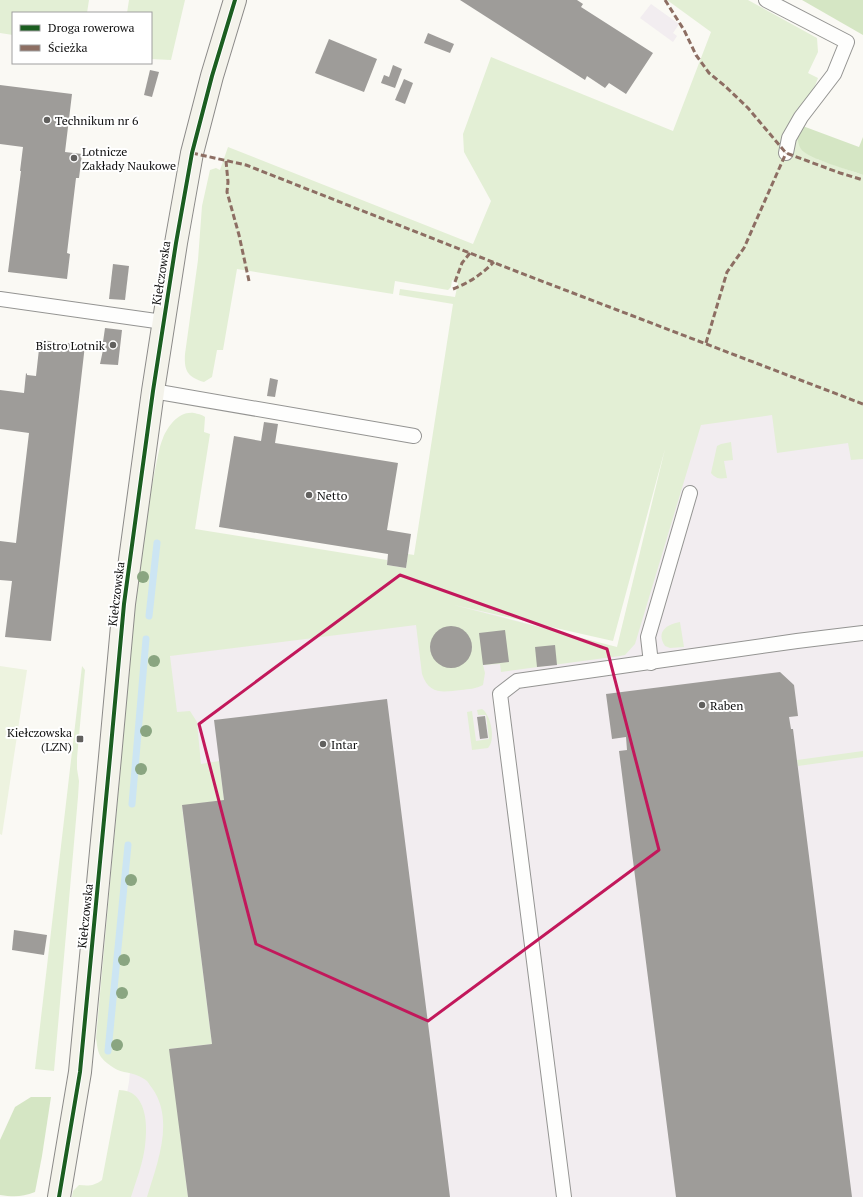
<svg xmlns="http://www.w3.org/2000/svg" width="863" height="1197" viewBox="0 0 863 1197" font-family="'PT Serif',serif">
  <rect width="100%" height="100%" fill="#faf9f4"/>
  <!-- industrial -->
  <g fill="#f2edf0">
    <polygon points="651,4 679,24 673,33 677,36 673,42 640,18"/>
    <polygon points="702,355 863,417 863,1197 108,1197 129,1082 182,534 412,594 500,616 617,648 671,428"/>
  </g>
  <!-- green -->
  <g fill="#e3efd5" fill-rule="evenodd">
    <polygon points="0,0 89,0 87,13 13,13 13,35 0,33"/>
    <polygon points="129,0 185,0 171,60 151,59 151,13 127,13"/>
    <path d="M667 0H748L817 38 818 52 808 73 818 78 800 125 817 159 863 175V459L851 460 848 443 777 453 772 415 701 425 635 644 625 655 620 656 501 672 500 664 483 665 485 673 483 685C476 689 469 689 461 690 443 692 429 695 422 674L416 625 170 656 177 712 190 711 197 722 201 764 219 761 224 800 182 806 212 1044 170 1049 188 1197H147C157 1164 175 1120 152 1088 150 1086 149 1083 147 1081 141 1076 132 1073 124 1072 119 1071 115 1069 111 1066 98 1057 98 1052 96 1038L140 551C145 522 150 494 156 465 158 457 159 447 163 438 168 426 179 411 194 413 198 414 201 414 205 417L204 432 210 434 195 529 387 560V565L406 568 408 554 414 555 453 304 399 295 400 289 455 297 458 283 452 280 451 287 448 290 395 281 393 294 237 269 223 350H217L212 377 204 382C187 377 184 370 185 354L198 260 202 206 210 170 216 168 220 170 228 147 473 244 491 201 464 152 463 134 491 57 673 131 711 32ZM665 449 617 647 454 605 613 641Z"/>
    <path d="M731 442 733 460 724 461 727 478C720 479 716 479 711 473L717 446 721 444Z"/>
    <path d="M680 622 684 647 670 648 665 646C655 631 668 624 680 622Z"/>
    <polygon points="82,666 85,670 77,758 77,769 79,781 78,797 54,1071 35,1069"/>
    <path d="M482 709C491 715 496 740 488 748L472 750 467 712 472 711 476 741 489 739 486 715H478L477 710Z"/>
    <polygon points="863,751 863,757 798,766 797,760"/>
    <path d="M119 1090C147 1090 148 1125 145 1146 143 1163 136 1181 131 1197H72L73 1191 79 1185C89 1186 94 1186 102 1180Z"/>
  </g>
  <!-- forest -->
  <g fill="#d5e6c4">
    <polygon points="802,0 863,0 863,35"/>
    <path d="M800 125 859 147 863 137V175C850 170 808 159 801 149 796 141 798 133 800 125Z"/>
    <path d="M31 1097H51L42 1156 35 1192C22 1197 14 1197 0 1195V1140L15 1107Z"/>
  </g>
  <!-- pitch -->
  <polygon fill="#edf3df" points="0,666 27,670 2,835 0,834"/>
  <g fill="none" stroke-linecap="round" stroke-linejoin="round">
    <!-- stream -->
    <g stroke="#cce5f3" stroke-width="7">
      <polyline points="149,616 157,543"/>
      <polyline points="132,804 146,639"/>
      <polyline points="108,1051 128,845"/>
    </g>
  </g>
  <!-- building -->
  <g fill="#9e9c99">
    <polygon points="460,0 577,0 583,4 581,7 653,53 626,94 609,83 605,88 587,76 585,80"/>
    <polygon points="428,33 454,44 450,53 424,43"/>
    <polygon points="329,39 377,59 364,92 315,73"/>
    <polygon points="393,65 402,69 395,88 381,83 384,75 389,77"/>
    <polygon points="150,70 159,72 152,97 144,95"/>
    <polygon points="404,79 413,83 405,104 395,100"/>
    <polygon points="0,85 72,94 65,152 82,154 79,178 76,178 67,253 70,254 67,279 8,272 21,171 20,171 23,147 0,144"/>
    <polygon points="113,264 129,266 125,300 109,299"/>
    <polygon points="105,328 122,330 118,365 100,364 103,350 105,350 106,342 103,342"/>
    <polygon points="40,340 85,345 51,641 5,637 12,581 0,580 0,541 16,543 29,433 0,429 0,390 24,393 26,373 27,374 27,375 36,376"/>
    <polygon points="270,378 278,380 275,397 267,396"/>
    <polygon points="264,422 278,424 275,443 398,463 387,530 411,534 406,568 387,565 388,554 219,527 234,436 261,441"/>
    <circle cx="451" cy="647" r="21"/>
    <polygon points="505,630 509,662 483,665 479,633"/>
    <polygon points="555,645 557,665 537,667 535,647"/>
    <polygon points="780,672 794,685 798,716 789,717 791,729 793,729 852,1197 676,1197 619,751 627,750 626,737 612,739 606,694"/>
    <polygon points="387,699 450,1197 188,1197 169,1049 212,1044 182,805 224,800 214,720"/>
    <polygon points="485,716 488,738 480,739 477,717"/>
    <polygon points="14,930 47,935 44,955 12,950"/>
  </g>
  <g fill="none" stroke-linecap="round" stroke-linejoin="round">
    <defs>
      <g id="lane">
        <polyline points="766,0 847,42 834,74 801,117 789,138 786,153"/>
        <polyline points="0,299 163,322"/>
        <polyline points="153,391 414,436"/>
        <polyline points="651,663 648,637 690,493"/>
        <polyline points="564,1197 500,694 517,681 797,641 863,633"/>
      </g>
      <polyline id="secondary" points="59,1197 80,1072 110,757 124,604 153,391 176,243 192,153 212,76 235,0"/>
    </defs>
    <!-- lane casing -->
    <use href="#lane" stroke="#949492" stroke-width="16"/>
    <!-- secondary casing -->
    <use href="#secondary" stroke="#8b8a88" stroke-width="24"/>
    <!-- lane -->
    <use href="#lane" stroke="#fefefd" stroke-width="14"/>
    <!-- secondary -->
    <use href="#secondary" stroke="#f4f3eb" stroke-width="22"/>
    <!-- quiet -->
    <g stroke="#8d6e63" stroke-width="3" stroke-dasharray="6 3" stroke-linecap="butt">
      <polyline points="665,0 684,30 696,55 709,73 725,86 748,108 786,153 840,173 863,180"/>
      <polyline points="192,153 246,165 518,272 863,404"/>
      <polyline points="226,161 228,182 227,192 239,235 249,281"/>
      <polyline points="455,282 462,263 470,253"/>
      <path d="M453 289C469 283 482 274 494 262"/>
      <polyline points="706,343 727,272 744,248 786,153"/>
    </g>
    <defs>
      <polyline id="cycleway" points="59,1197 80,1072 110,757 124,604 153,391 176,243 192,153 212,76 235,0"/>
    </defs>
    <!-- cycleway casing -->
    <use href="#cycleway" stroke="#fff" stroke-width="6"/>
    <!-- cycleway -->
    <use href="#cycleway" stroke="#1b5e20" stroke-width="4"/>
  </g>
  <!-- trees -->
  <g fill="#8aa581">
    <circle cx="143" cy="577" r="6"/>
    <circle cx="154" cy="661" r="6"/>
    <circle cx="146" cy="731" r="6"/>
    <circle cx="141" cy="769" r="6"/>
    <circle cx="131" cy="880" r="6"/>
    <circle cx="124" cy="960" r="6"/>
    <circle cx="122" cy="993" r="6"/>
    <circle cx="117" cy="1045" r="6"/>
  </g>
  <!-- marked area -->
  <path fill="none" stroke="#c2185b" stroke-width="3" stroke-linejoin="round" d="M400 575 607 649 659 850 428 1021 256 944 199 724Z"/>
  <!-- markers -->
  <g fill="#61605e" stroke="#fff" stroke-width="1.5">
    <circle cx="47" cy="120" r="4"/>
    <circle cx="74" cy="158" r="4"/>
    <circle cx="113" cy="345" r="4"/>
    <circle cx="309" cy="495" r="4"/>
    <circle cx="702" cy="705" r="4"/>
    <rect x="76" y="735" width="8" height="8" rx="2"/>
    <circle cx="323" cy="744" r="4"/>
  </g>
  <g text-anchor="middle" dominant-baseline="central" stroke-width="4" stroke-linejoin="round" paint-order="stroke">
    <!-- poi labels -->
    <g font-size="12" fill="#0e0e0e" stroke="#fff" text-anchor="start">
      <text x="55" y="120">Technikum nr 6</text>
      <text x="82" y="151">Lotnicze<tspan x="82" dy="14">Zakłady Naukowe</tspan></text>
      <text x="105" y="345" text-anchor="end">Bistro Lotnik</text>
      <text x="317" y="495">Netto</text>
      <text x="710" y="705">Raben</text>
      <text x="72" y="732" text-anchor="end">Kiełczowska<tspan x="72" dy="14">(LZN)</tspan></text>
      <text x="331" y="744">Intar</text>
    </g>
    <!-- street labels -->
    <g font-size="12" fill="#0e0e0e" stroke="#fff">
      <text transform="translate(161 273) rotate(-81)">Kiełczowska</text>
      <text transform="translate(116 594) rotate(-83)">Kiełczowska</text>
      <text transform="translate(85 916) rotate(-84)">Kiełczowska</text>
    </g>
  </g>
  <!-- legend -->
  <rect x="12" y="12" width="140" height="52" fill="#ffffff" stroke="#9f9f9f"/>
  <rect x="20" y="25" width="20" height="6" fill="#1b5e20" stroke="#9f9f9f"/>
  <text x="48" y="32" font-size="12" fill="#0e0e0e">Droga rowerowa</text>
  <rect x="20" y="45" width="20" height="6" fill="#8d6e63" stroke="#9f9f9f"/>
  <text x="48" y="52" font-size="12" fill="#0e0e0e">Ścieżka</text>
</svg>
